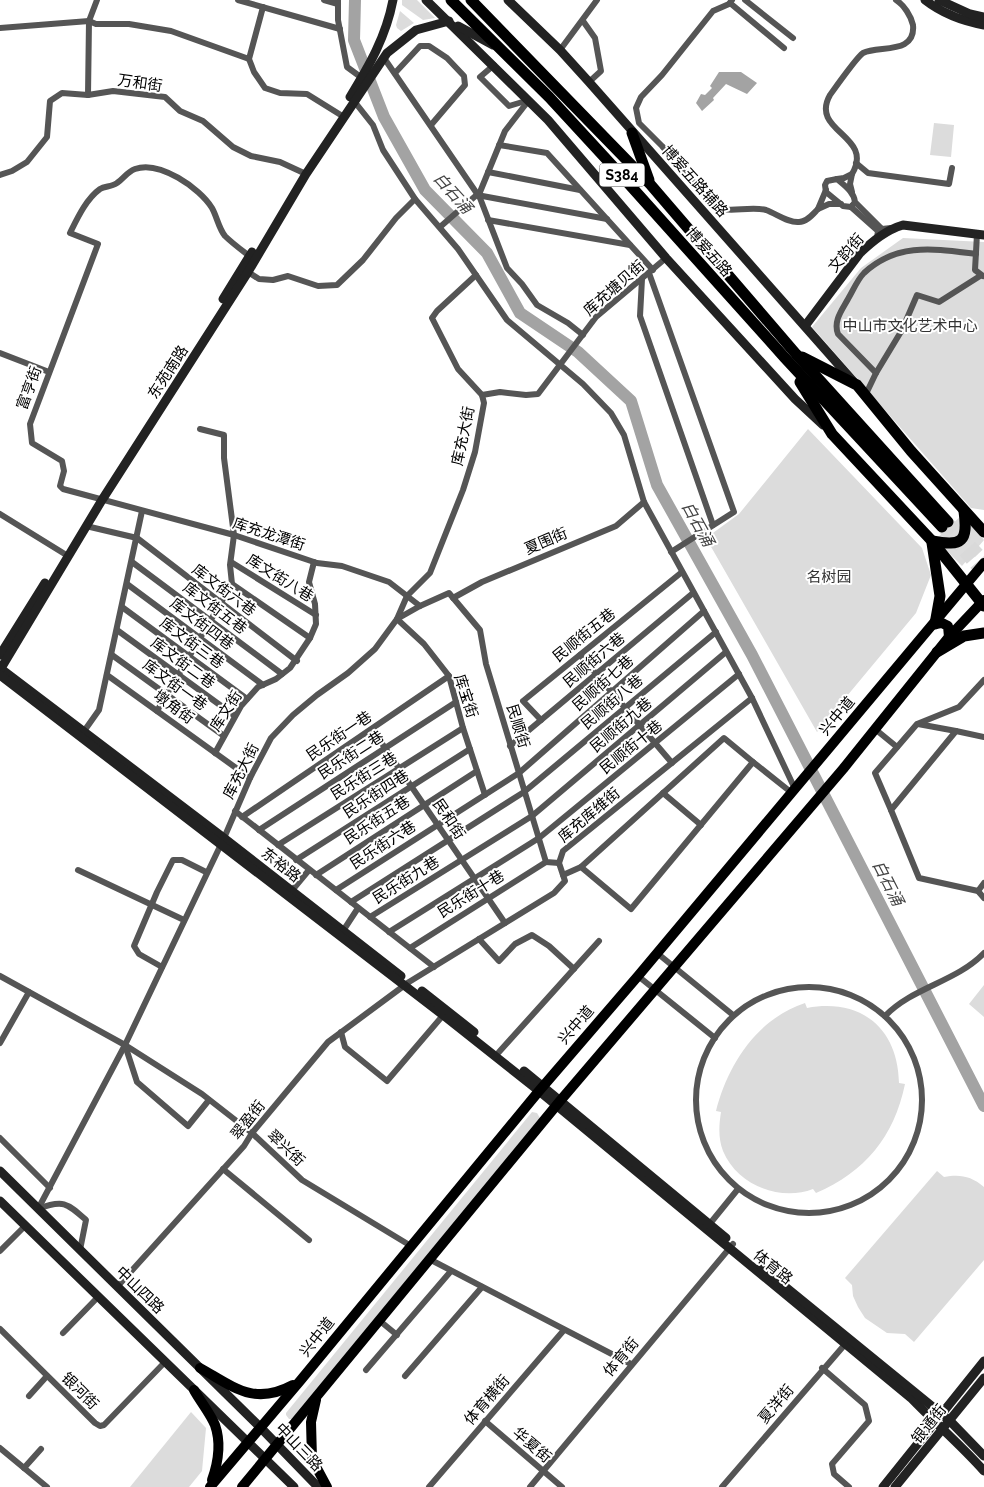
<svg xmlns="http://www.w3.org/2000/svg" width="984" height="1487" viewBox="0 0 984 1487" font-family="Raleway,'Noto Sans SC',sans-serif">
  <rect width="100%" height="100%" fill="#fff"/>
  <!-- green -->
  <g fill="#dcdcdc">
    <polygon points="402,0 417,0 435,18 423,20 402,5"/>
    <polygon points="400,11 414,23 401,31 397,28 396,25"/>
    <polygon points="934,123 954,125 951,157 930,155"/>
    <polygon points="903,238 984,242 984,510 971,508 812,327 861,268"/>
    <polygon points="808,429 922,548 931,575 916,613 817,732 706,538 739,514"/>
    <polygon points="961,516 963,524 956,539 938,537"/>
    <polygon points="969,520 984,540 962,566 944,548 950,548"/>
    <polygon points="984,985 984,1017 969,1004"/>
    <path d="M805 1003 807 1008C861 998 898 1028 899 1083L905 1084C894 1137 865 1172 816 1193L813 1189C780 1202 737 1185 723 1151 718 1138 719 1125 721 1112L716 1111C728 1064 757 1019 805 1003Z"/>
    <polygon points="532,1112 537,1113 540,1118 292,1419 289,1419 286,1415 286,1413"/>
    <path d="M937 1171 944 1177C960 1174 971 1176 984 1187V1260L914 1342 905 1334 887 1333 865 1318 858 1307 853 1296 852 1285 845 1278Z"/>
    <polygon points="191,1412 206,1428 202,1471 189,1487 130,1487"/>
  </g>
  <!-- water -->
  <polygon fill="#a3a3a3" points="719,72 741,72 757,83 747,94 726,84 713,98 714,100 702,111 696,103 701,94 705,95 712,88 710,86"/>
  <g fill="none" stroke-linecap="round" stroke-linejoin="round">
    <!-- river -->
    <polyline stroke="#a3a3a3" stroke-width="12" points="355,0 354,40 384,117 425,190 487,253 520,313 578,352 631,401 657,485 752,655 984,1106"/>
    <!-- highway-tunnel -->
    <g stroke="#d9d9d9" stroke-width="11" stroke-dasharray="11 5.5" stroke-linecap="butt">
      <polyline points="948,522 984,559"/>
      <polyline points="942,527 984,575"/>
    </g>
    <!-- street -->
    <g stroke="#555" stroke-width="6">
      <polyline points="238,0 340,29"/>
      <polyline points="324,0 338,4"/>
      <polyline points="338,0 338,20 347,67 362,78"/>
      <path d="M732 0 729 4 713 11 662 75 641 97 636 108 639 123 662 146 709 200C712 203 715 206 718 208 729 213 751 206 766 210 777 214 788 223 799 222 807 222 813 214 818 209"/>
      <polyline points="745,0 793,38"/>
      <polyline points="730,3 784,48"/>
      <polyline points="263,7 249,59 254,72 265,88 280,93 307,94 344,117"/>
      <polyline points="583,21 595,38 601,71 589,82"/>
      <polyline points="0,28 89,21 96,24 129,24 171,31 249,59"/>
      <polyline points="560,50 597,0"/>
      <polyline points="384,58 480,198 507,268 522,284 537,305 568,323 583,335"/>
      <polyline points="494,65 480,77 509,106 529,100"/>
      <polyline points="395,73 420,46 429,46 447,58 464,76 465,85 431,125"/>
      <polyline points="88,95 89,21 97,0"/>
      <polyline points="354,101 373,125 383,150 415,199 458,249 507,320 583,384 611,413 624,435 644,502 752,698 795,789"/>
      <polyline points="499,145 547,153 653,270"/>
      <polyline points="856,163 868,173 949,184 952,168"/>
      <polyline points="488,172 580,190"/>
      <path d="M852 174C875 135 809 132 830 95 835 88 857 57 863 53 879 45 916 55 913 25 911 16 904 5 896 0"/>
      <polyline points="0,175 12,171 27,162 47,137 50,101 62,93 88,95 113,91 165,97 180,111 203,121 233,147 251,156 280,162 306,174"/>
      <polyline points="837,179 844,178 852,174 850,184 852,192"/>
      <polyline points="826,190 818,209 829,204 841,204"/>
      <polyline points="477,195 607,219"/>
      <path d="M855 202 851 207 843 206 826 192 825 185 827 181 837 179C845 186 854 192 855 202L882 229 891 228"/>
      <polyline points="851,207 878,231 877,238"/>
      <polyline points="488,220 630,245"/>
      <polyline points="440,227 480,192 505,131 529,100"/>
      <polyline points="977,234 975,270 983,276"/>
      <path d="M252 258C243 251 233 244 225 236 219 229 217 217 212 208 200 188 159 160 135 169 127 172 124 178 117 183 112 187 105 186 100 189 86 199 77 219 70 233L98 244 30 424 32 443 62 461 64 471 60 486 63 489 234 535 317 563 342 566 389 582 420 606"/>
      <polyline points="248,272 259,279 273,280 288,276 318,286 337,285 363,260 396,218 415,199"/>
      <polyline points="649,273 734,512 671,552"/>
      <polyline points="476,275 437,311 432,318 458,369 482,395 484,403 475,452 463,490 430,573 407,596 397,619 424,644 449,676 463,728 485,795"/>
      <polyline points="642,279 640,316 713,525"/>
      <polyline points="0,353 49,372"/>
      <path d="M876 373 838 334C833 321 842 310 848 299 853 291 857 280 864 273 897 242 935 249 976 254"/>
      <polyline points="482,395 500,392 526,395 538,394 596,317 666,258"/>
      <polyline points="865,396 876,373 902,330 917,295 939,302 980,276"/>
      <polyline points="0,514 68,556"/>
      <polyline points="86,526 137,538 297,661"/>
      <polyline points="132,562 282,674"/>
      <polyline points="231,562 316,615"/>
      <polyline points="127,584 263,685"/>
      <polyline points="232,584 310,638"/>
      <polyline points="453,598 482,582 616,526 644,502"/>
      <polyline points="122,607 247,699"/>
      <polyline points="117,630 235,716"/>
      <polyline points="112,655 224,736"/>
      <polyline points="580,655 672,763"/>
      <polyline points="107,675 250,778"/>
      <polyline points="157,711 232,584 230,565 234,535 224,458 224,435 200,429"/>
      <polyline points="541,720 523,701 682,572"/>
      <polyline points="918,724 956,731"/>
      <polyline points="372,729 505,923"/>
      <polyline points="875,729 897,747"/>
      <polyline points="82,734 99,710 142,511"/>
      <polyline points="984,737 956,731 891,810 919,878 978,891 984,898"/>
      <polyline points="510,746 693,593"/>
      <polyline points="215,753 241,706 258,687 276,679 290,668 310,638 316,624 315,604 309,582 314,562"/>
      <polyline points="663,793 701,825"/>
      <polyline points="891,810 875,773 917,724 959,707 984,680"/>
      <polyline points="235,811 434,967"/>
      <polyline points="242,817 449,676"/>
      <polyline points="259,830 456,702"/>
      <polyline points="278,845 463,728"/>
      <polyline points="296,860 470,749"/>
      <polyline points="581,867 724,738 753,762"/>
      <polyline points="78,870 184,920"/>
      <polyline points="316,875 477,771"/>
      <polyline points="563,875 581,867 631,909 753,762 792,793"/>
      <polyline points="336,890 519,773 704,611"/>
      <polyline points="978,891 984,883"/>
      <polyline points="289,894 309,870"/>
      <polyline points="351,902 524,792 716,632"/>
      <polyline points="370,917 532,816 726,652"/>
      <polyline points="389,932 539,838 739,674"/>
      <polyline points="341,934 358,908"/>
      <polyline points="479,939 499,961 515,944 532,935 549,946 574,969"/>
      <polyline points="410,948 546,862"/>
      <polyline points="657,953 733,1015"/>
      <polyline points="162,967 139,954 134,946 157,892 173,860 182,860 206,872"/>
      <polyline points="0,976 125,1045 202,1094 252,1133 302,1180 411,1246"/>
      <polyline points="638,976 715,1038"/>
      <circle cx="809" cy="1100" r="113"/>
      <path d="M885 1016C913 987 956 982 984 953"/>
      <polyline points="341,1032 345,1047 387,1081 445,1013"/>
      <polyline points="0,1043 29,992"/>
      <polyline points="125,1045 137,1082 188,1126 209,1100"/>
      <polyline points="499,1052 599,941"/>
      <polyline points="0,1138 50,1188"/>
      <polyline points="223,1169 309,1240"/>
      <polyline points="38,1209 125,1045 224,838 250,778 271,738 293,715 317,695 348,673 375,649 397,619 420,606 449,593 480,630 486,664 546,862 559,863"/>
      <path d="M38 1209C63 1199 67 1203 86 1220L80 1250"/>
      <polyline points="708,1226 738,1189"/>
      <polyline points="0,1251 25,1226"/>
      <polyline points="431,1260 631,1364"/>
      <polyline points="117,1287 244,1146 252,1133 328,1042 409,982 554,893 565,881 559,863 563,851 752,698"/>
      <polyline points="380,1321 397,1335"/>
      <polyline points="0,1329 95,1423 100,1426 104,1425 165,1362"/>
      <polyline points="63,1333 98,1297"/>
      <polyline points="822,1368 865,1405 869,1421 832,1464 834,1474 849,1487"/>
      <polyline points="366,1370 451,1271"/>
      <polyline points="405,1376 482,1287"/>
      <polyline points="29,1396 47,1376"/>
      <polyline points="485,1421 562,1487"/>
      <polyline points="0,1448 47,1487"/>
      <polyline points="24,1468 41,1449"/>
      <polyline points="429,1487 564,1330"/>
      <polyline points="530,1487 733,1244"/>
      <polyline points="722,1487 847,1342"/>
    </g>
    <!-- secondary -->
    <g stroke="#222" stroke-width="9">
      <polyline points="426,0 548,120 666,258 795,399 823,425"/>
      <polyline points="508,0 560,50 589,82 853,381"/>
      <path d="M925 0C943 14 962 21 984 25"/>
      <polyline points="939,0 970,14 984,17"/>
      <polyline points="458,26 493,45"/>
      <path d="M350 97C369 66 386 37 393 0"/>
      <polyline points="223,299 252,252"/>
      <path d="M805 326 860 253C873 241 886 230 903 225L984 235"/>
      <polyline points="0,655 45,583"/>
      <polyline points="0,668 224,838 401,976"/>
      <polyline points="0,670 102,500 248,272 306,174 387,53 416,30 449,21"/>
      <path d="M0 675 443 1015 539 1091 911 1398C935 1423 961 1445 984 1471"/>
      <polyline points="422,991 474,1032"/>
      <polyline points="524,1071 726,1238"/>
      <polyline points="0,1171 260,1427 318,1487"/>
      <polyline points="0,1201 294,1487"/>
      <polyline points="761,1267 950,1421 984,1456"/>
      <polyline points="883,1487 984,1361"/>
      <polyline points="895,1487 984,1378"/>
    </g>
    <!-- primary -->
    <g stroke="#000" stroke-width="10">
      <polyline points="935,624 942,623 948,626 949,637"/>
      <path d="M200 1368C234 1387 254 1406 293 1385"/>
      <path d="M194 1390C200 1401 210 1413 215 1425 221 1442 218 1463 212 1480"/>
      <polyline points="316,1400 311,1422 312,1459 327,1487"/>
      <polyline points="210,1487 300,1381 539,1091 638,976 984,563"/>
      <polyline points="242,1487 560,1101 843,769 949,637 984,600"/>
    </g>
    <!-- highway -->
    <g stroke="#000" stroke-width="11">
      <polyline points="451,0 549,97 620,174 785,358 942,527"/>
      <polyline points="471,0 650,184 796,354 948,522"/>
      <polyline points="632,133 649,180"/>
      <polyline points="802,357 857,385 911,451 984,532"/>
      <polyline points="800,382 832,434 932,541 984,606"/>
      <path d="M932 541C963 547 968 541 964 511"/>
      <polyline points="932,543 940,596 935,624"/>
      <polyline points="937,652 964,636 984,633"/>
    </g>
  </g>
  <g text-anchor="middle" dominant-baseline="central" stroke-width="4" stroke-linejoin="round" paint-order="stroke">
    <!-- shield labels -->
    <rect fill="#fff" stroke="#4c4c4c" stroke-width="1" x="599.5" y="163.5" width="45" height="23" rx="4"/>
    <g font-size="14" font-weight="bold" fill="#000">
      <text x="622" y="175">S384</text>
    </g>
    <!-- street labels -->
    <g font-size="15" fill="#000" stroke="#fff">
      <text transform="translate(140 83) rotate(8)">万和街</text>
      <text transform="translate(695 181) rotate(48)">博爱五路辅路</text>
      <text transform="translate(709 252) rotate(48)">博爱五路</text>
      <text transform="translate(846 253) rotate(-49)">文韵街</text>
      <text transform="translate(614 288) rotate(-41)">库充塘贝街</text>
      <text transform="translate(168 372) rotate(-57)">东苑南路</text>
      <text transform="translate(29 388) rotate(-70)">富亨街</text>
      <text transform="translate(463 436) rotate(-78)">库充大街</text>
      <text transform="translate(269 534) rotate(18)">库充龙潭街</text>
      <text transform="translate(546 541) rotate(-23)">夏围街</text>
      <text transform="translate(280 578) rotate(32)">库文街八巷</text>
      <text transform="translate(224 590) rotate(37)">库文街六巷</text>
      <text transform="translate(215 608) rotate(37)">库文街五巷</text>
      <text transform="translate(202 624) rotate(37)">库文街四巷</text>
      <text transform="translate(584 635) rotate(-39)">民顺街五巷</text>
      <text transform="translate(192 643) rotate(36)">库文街三巷</text>
      <text transform="translate(594 660) rotate(-40)">民顺街六巷</text>
      <text transform="translate(183 663) rotate(36)">库文街二巷</text>
      <text transform="translate(603 683) rotate(-41)">民顺街七巷</text>
      <text transform="translate(175 685) rotate(36)">库文街一巷</text>
      <text transform="translate(466 696) rotate(72)">库宝街</text>
      <text transform="translate(612 702) rotate(-40)">民顺街八巷</text>
      <text transform="translate(174 707) rotate(36)">墩角街</text>
      <text transform="translate(226 711) rotate(-57)">库文街</text>
      <text transform="translate(837 716) rotate(-50)">兴中道</text>
      <text transform="translate(621 725) rotate(-40)">民顺街九巷</text>
      <text transform="translate(518 726) rotate(73)">民顺街</text>
      <text transform="translate(339 736) rotate(-34)">民乐街一巷</text>
      <text transform="translate(631 747) rotate(-39)">民顺街十巷</text>
      <text transform="translate(351 755) rotate(-33)">民乐街二巷</text>
      <text transform="translate(241 771) rotate(-63)">库充大街</text>
      <text transform="translate(364 776) rotate(-32)">民乐街三巷</text>
      <text transform="translate(376 794) rotate(-33)">民乐街四巷</text>
      <text transform="translate(589 815) rotate(-40)">库充库维街</text>
      <text transform="translate(449 819) rotate(56)">民和街</text>
      <text transform="translate(377 820) rotate(-33)">民乐街五巷</text>
      <text transform="translate(383 845) rotate(-33)">民乐街六巷</text>
      <text transform="translate(281 865) rotate(38)">东裕路</text>
      <text transform="translate(406 880) rotate(-32)">民乐街九巷</text>
      <text transform="translate(471 894) rotate(-32)">民乐街十巷</text>
      <text transform="translate(576 1025) rotate(-49)">兴中道</text>
      <text transform="translate(248 1120) rotate(-52)">翠盈街</text>
      <text transform="translate(286 1148) rotate(43)">翠兴街</text>
      <text transform="translate(773 1267) rotate(39)">体育路</text>
      <text transform="translate(140 1290) rotate(44)">中山四路</text>
      <text transform="translate(317 1337) rotate(-51)">兴中道</text>
      <text transform="translate(621 1357) rotate(-50)">体育街</text>
      <text transform="translate(80 1391) rotate(45)">银河街</text>
      <text transform="translate(487 1400) rotate(-49)">体育横街</text>
      <text transform="translate(776 1404) rotate(-50)">夏洋街</text>
      <text transform="translate(929 1424) rotate(-51)">银通街</text>
      <text transform="translate(532 1445) rotate(40)">华夏街</text>
      <text transform="translate(299 1447) rotate(46)">中山三路</text>
    </g>
    <!-- park labels -->
    <g font-size="15" fill="#333" stroke="#fff">
      <text x="910" y="326">中山市文化艺术中心</text>
      <text x="829" y="577">名树园</text>
    </g>
    <!-- water labels -->
    <g font-size="16" font-style="italic" fill="#444" stroke="#fff">
      <text transform="translate(453 193) rotate(48)">白石涌</text>
      <text transform="translate(698 524) rotate(61)">白石涌</text>
      <text transform="translate(888 883) rotate(63)">白石涌</text>
    </g>
  </g>
</svg>
